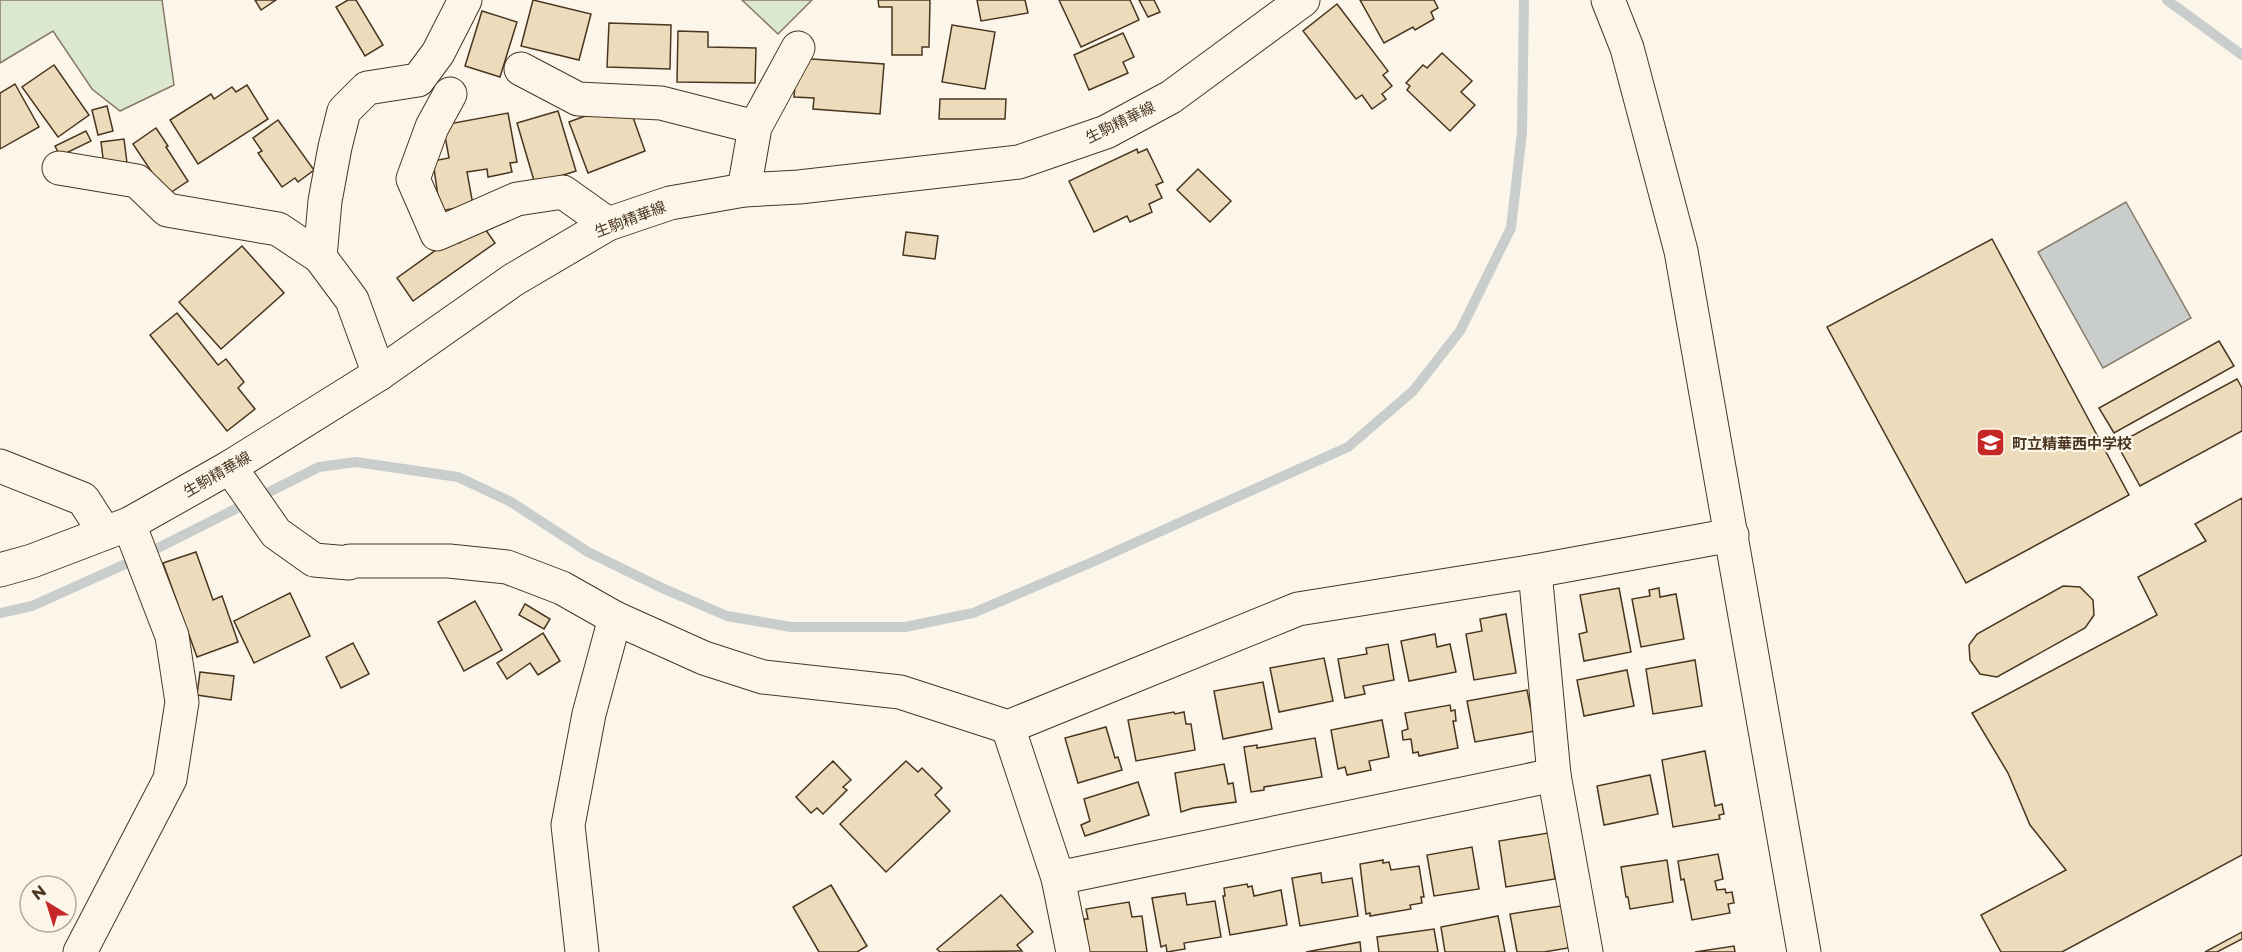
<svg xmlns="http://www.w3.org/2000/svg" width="2242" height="952" viewBox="0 0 2242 952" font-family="Montserrat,'Noto Sans JP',sans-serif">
  <rect width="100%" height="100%" fill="#fbf6e9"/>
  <!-- green -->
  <g fill="#dce7d0" stroke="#887966" stroke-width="1.5">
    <polygon points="0,0 162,0 174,85 120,111 92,89 53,31 0,63"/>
    <polygon points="742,0 812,0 778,34"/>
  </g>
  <!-- water -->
  <polygon fill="#c9cecd" stroke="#887966" stroke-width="1.5" points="2126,202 2191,318 2103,368 2038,252"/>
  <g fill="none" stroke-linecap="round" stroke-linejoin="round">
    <!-- stream -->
    <g stroke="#c9cecd" stroke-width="10">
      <polyline points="2167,0 2242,55"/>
      <polyline points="0,613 32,606 130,562 319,467 356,462 458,477 511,502 588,552 662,588 727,616 791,627 905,627 973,613 1090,563 1348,447 1413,391 1460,331 1511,228 1522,132 1524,0"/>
    </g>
  </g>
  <!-- building -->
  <g fill="#ecdcbc" stroke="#4a3520" stroke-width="1.5">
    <polygon points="255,0 276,0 261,10"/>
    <polygon points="348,0 356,0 383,45 365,56 336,7"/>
    <polygon points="533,0 591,14 579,60 521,46"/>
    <polygon points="878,0 930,0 929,47 922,47 922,55 892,55 892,7 879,7"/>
    <polygon points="977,0 1025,0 1028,13 981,21"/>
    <polygon points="1059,0 1130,0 1139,20 1081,47"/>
    <polygon points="1139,0 1154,0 1160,12 1148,17"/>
    <polygon points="1360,0 1434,0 1438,8 1431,12 1434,19 1415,30 1413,27 1384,43"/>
    <polygon points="1337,4 1388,71 1383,75 1392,86 1382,94 1386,99 1372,109 1362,95 1356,99 1303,31"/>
    <polygon points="482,11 517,22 500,77 465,66"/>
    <polygon points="609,23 671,25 670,69 607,67"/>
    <polygon points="952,25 995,32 985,89 942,82"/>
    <polygon points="678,31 708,32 708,47 756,48 755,83 677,82"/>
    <polygon points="1123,33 1134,57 1123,62 1128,73 1089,90 1074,55"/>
    <polygon points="1442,53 1472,81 1461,92 1475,105 1450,131 1407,90 1410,86 1406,83 1423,65 1427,68"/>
    <polygon points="797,58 884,64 880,114 813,109 814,98 794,97"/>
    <polygon points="54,65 89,115 58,137 22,87"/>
    <polygon points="15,84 39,127 0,149 0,93"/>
    <polygon points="247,85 268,119 198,164 170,120 211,94 214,99 232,87 236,92"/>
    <polygon points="940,99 1006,99 1005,119 939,119"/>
    <polygon points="107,106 113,131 98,135 92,110"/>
    <polygon points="604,109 607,117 630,109 645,151 588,173 569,122"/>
    <polygon points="558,111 576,171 535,184 517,123"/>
    <polygon points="508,113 517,162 510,163 512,172 488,177 487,169 467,172 473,205 440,211 433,161 449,158 443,125"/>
    <polygon points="278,120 314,170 298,182 295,178 282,187 258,153 262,151 253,138"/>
    <polygon points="156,128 168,146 166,147 188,181 167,195 133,144"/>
    <polygon points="86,131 91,141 60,156 55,146"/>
    <polygon points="124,139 127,163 104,166 101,142"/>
    <polygon points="1137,149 1138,153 1147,149 1163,182 1156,185 1162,198 1149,204 1152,212 1130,222 1127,216 1094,232 1069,181"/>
    <polygon points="1198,169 1231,201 1210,222 1177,190"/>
    <polygon points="483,226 495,243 413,301 397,278 454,237 459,243"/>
    <polygon points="906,232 938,236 935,259 903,255"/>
    <polygon points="1992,239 2129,495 1966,583 1827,327"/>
    <polygon points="242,246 284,293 221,349 179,302"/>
    <polygon points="177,313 218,365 226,359 244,382 238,388 255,409 227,431 150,335"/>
    <polygon points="2219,341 2234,366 2114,433 2099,408"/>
    <polygon points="2237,379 2242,388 2242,431 2140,486 2117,444"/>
    <polygon points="2242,498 2242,855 2062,952 2001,952 1981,915 2066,870 2030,825 2008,773 1972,713 2157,615 2138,577 2206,541 2195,524"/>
    <polygon points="196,552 213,600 222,596 238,642 197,657 163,563"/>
    <polygon points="2063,586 2080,587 2093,600 2094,615 2085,628 1997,677 1980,674 1970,660 1969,645 1977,634"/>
    <polygon points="1619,588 1631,652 1584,661 1579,634 1587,632 1580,595"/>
    <polygon points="1659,588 1660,597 1676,594 1684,639 1641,647 1632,599 1650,596 1649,590"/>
    <polygon points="290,593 310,636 254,663 234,621"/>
    <polygon points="475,601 502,650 464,671 438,622"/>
    <polygon points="525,604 550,619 544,629 519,615"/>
    <polygon points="1506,614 1516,673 1474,680 1466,634 1482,631 1480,619"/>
    <polygon points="543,633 560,661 538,675 530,663 507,679 497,663"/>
    <polygon points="1435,634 1437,647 1450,644 1456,672 1409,681 1401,641"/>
    <polygon points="353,643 369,674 341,688 326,657"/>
    <polygon points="1388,644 1394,680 1363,686 1365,694 1345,698 1338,659 1367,654 1366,648"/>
    <polygon points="1324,658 1333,701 1279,712 1270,668"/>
    <polygon points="1695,660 1702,706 1653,714 1646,669"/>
    <polygon points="1627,670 1634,706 1584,716 1577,680"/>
    <polygon points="200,672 234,676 231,700 197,695"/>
    <polygon points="1263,682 1272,729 1223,739 1214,691"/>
    <polygon points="1527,690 1535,731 1475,742 1467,701"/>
    <polygon points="1450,705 1451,711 1455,710 1456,721 1453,721 1458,748 1419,756 1418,752 1413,753 1411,739 1403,740 1402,731 1408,729 1405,713"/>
    <polygon points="1174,712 1175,714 1184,712 1186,724 1191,724 1195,750 1136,761 1128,720"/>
    <polygon points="1382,720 1389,757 1369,761 1371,770 1347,775 1345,767 1338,769 1331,730"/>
    <polygon points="1106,727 1115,758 1118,757 1122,770 1078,783 1065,738"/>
    <polygon points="1315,738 1322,777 1264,787 1264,790 1251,792 1244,747 1257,745 1257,748"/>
    <polygon points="1705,751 1715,806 1722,804 1724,814 1719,815 1720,819 1673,827 1662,760"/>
    <polygon points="833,761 851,780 843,787 847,790 823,814 817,808 811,813 796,797"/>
    <polygon points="906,761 918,772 922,768 942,788 935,795 950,811 886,872 840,824"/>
    <polygon points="1224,764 1228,784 1233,783 1236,802 1193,808 1181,812 1175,773"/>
    <polygon points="1650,775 1658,814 1604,825 1597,786"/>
    <polygon points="1138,782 1149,815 1085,836 1081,825 1090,821 1084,799"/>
    <polygon points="1548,833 1555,879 1506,887 1499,841"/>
    <polygon points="1472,847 1479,889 1434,896 1427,855"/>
    <polygon points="1718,854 1723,879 1715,881 1717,890 1725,889 1726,893 1732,892 1734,903 1728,904 1730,913 1692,920 1684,879 1681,880 1678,861"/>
    <polygon points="1383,860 1383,863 1389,862 1391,870 1419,866 1424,897 1421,897 1422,903 1410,905 1411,909 1370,916 1370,913 1366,914 1360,864"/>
    <polygon points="1667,860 1673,902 1630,909 1628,897 1626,897 1621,867"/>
    <polygon points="1321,873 1322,883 1352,878 1358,916 1300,926 1292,878"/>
    <polygon points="1247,884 1248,887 1252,886 1254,896 1281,890 1287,925 1230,935 1223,896 1225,896 1224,888"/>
    <polygon points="831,885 867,946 857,952 819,952 793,907"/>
    <polygon points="1185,893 1187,905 1215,901 1221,937 1184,943 1185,949 1167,952 1166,945 1161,947 1152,898"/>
    <polygon points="1001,895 1033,932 1017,945 1022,951 940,952 937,949"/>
    <polygon points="1129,902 1132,917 1142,916 1147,952 1089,952 1084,919 1088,919 1086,909"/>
    <polygon points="1567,905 1574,947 1544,952 1517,952 1510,914"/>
    <polygon points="1498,916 1505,952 1445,952 1441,927"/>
    <polygon points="1434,929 1438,952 1379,952 1377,937"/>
    <polygon points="2242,932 2242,939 2217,952 2205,952"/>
    <polygon points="1360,942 1361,952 1306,952"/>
    <polygon points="1734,946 1735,952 1695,952"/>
  </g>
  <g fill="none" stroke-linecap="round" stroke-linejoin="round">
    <defs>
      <g id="minor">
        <polyline points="1608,0 1627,48 1681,251 1804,952"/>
        <polyline points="521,69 578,99 661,103 755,127"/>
        <polyline points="450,94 432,127 413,179 437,234 517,199 563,192 608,224"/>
        <polyline points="59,168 137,181 167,210 278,229 320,257"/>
        <polyline points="744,190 755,127 798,48"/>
        <polyline points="379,374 352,300 320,257 325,201 335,147 344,111 367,88 418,80 438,53 465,0"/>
        <polyline points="0,466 83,499 105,533"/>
        <polyline points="230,467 276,533 314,560 349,563 350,561 449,561 507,567 562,588 615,618 704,658 763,677 900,692 1008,727 1298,609 1535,571 1732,535"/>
        <polyline points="1535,571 1554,775 1586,952"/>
        <polyline points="1008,727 1058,878 1073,952"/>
        <polyline points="1058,878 1554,775"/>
        <polyline points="80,952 170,779 182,702 172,636 129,524"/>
        <polyline points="582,952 568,825 589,714 615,618"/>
      </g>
      <polyline id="major" points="0,570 32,561 129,524 230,467 379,374 513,280 608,224 670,203 744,190 799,187 1019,162 1106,132 1171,97 1303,0"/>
    </defs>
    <!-- minor casing -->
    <use href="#minor" stroke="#4a3520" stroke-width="35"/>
    <!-- major casing -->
    <use href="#major" stroke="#4a3520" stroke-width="35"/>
    <!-- minor -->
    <use href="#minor" stroke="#fbf6e9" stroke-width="33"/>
    <!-- major -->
    <use href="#major" stroke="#fbf6e9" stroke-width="33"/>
  </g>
  <!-- icons -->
  <defs>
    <symbol id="school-square" viewBox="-11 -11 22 22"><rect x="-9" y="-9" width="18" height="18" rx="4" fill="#c62828" stroke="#fbf6e9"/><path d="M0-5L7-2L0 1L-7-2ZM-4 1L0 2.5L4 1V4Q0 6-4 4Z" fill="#fff"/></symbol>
  </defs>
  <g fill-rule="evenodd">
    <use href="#school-square" x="1974" y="426" width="33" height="33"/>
  </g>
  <g text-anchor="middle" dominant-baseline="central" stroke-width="4.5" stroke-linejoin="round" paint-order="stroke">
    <!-- street labels -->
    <g font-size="15" fill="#4a3520" stroke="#fbf6e9">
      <text transform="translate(1120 122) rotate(-26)">生駒精華線</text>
      <text transform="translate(630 219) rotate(-21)">生駒精華線</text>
      <text transform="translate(217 474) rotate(-30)">生駒精華線</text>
    </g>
    <!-- poi labels -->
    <g font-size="15" font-weight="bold" fill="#4a3520" stroke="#fbf6e9" text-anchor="start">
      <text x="2012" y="443">町立精華西中学校</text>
    </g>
  </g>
  <!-- north arrow -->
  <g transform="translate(48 904) rotate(322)"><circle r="28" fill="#fbf6e9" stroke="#b4a999" stroke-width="1.5"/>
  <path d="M0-4.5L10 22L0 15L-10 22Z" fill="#c62828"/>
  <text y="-9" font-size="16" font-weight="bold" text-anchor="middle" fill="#4a3520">N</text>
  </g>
</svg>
